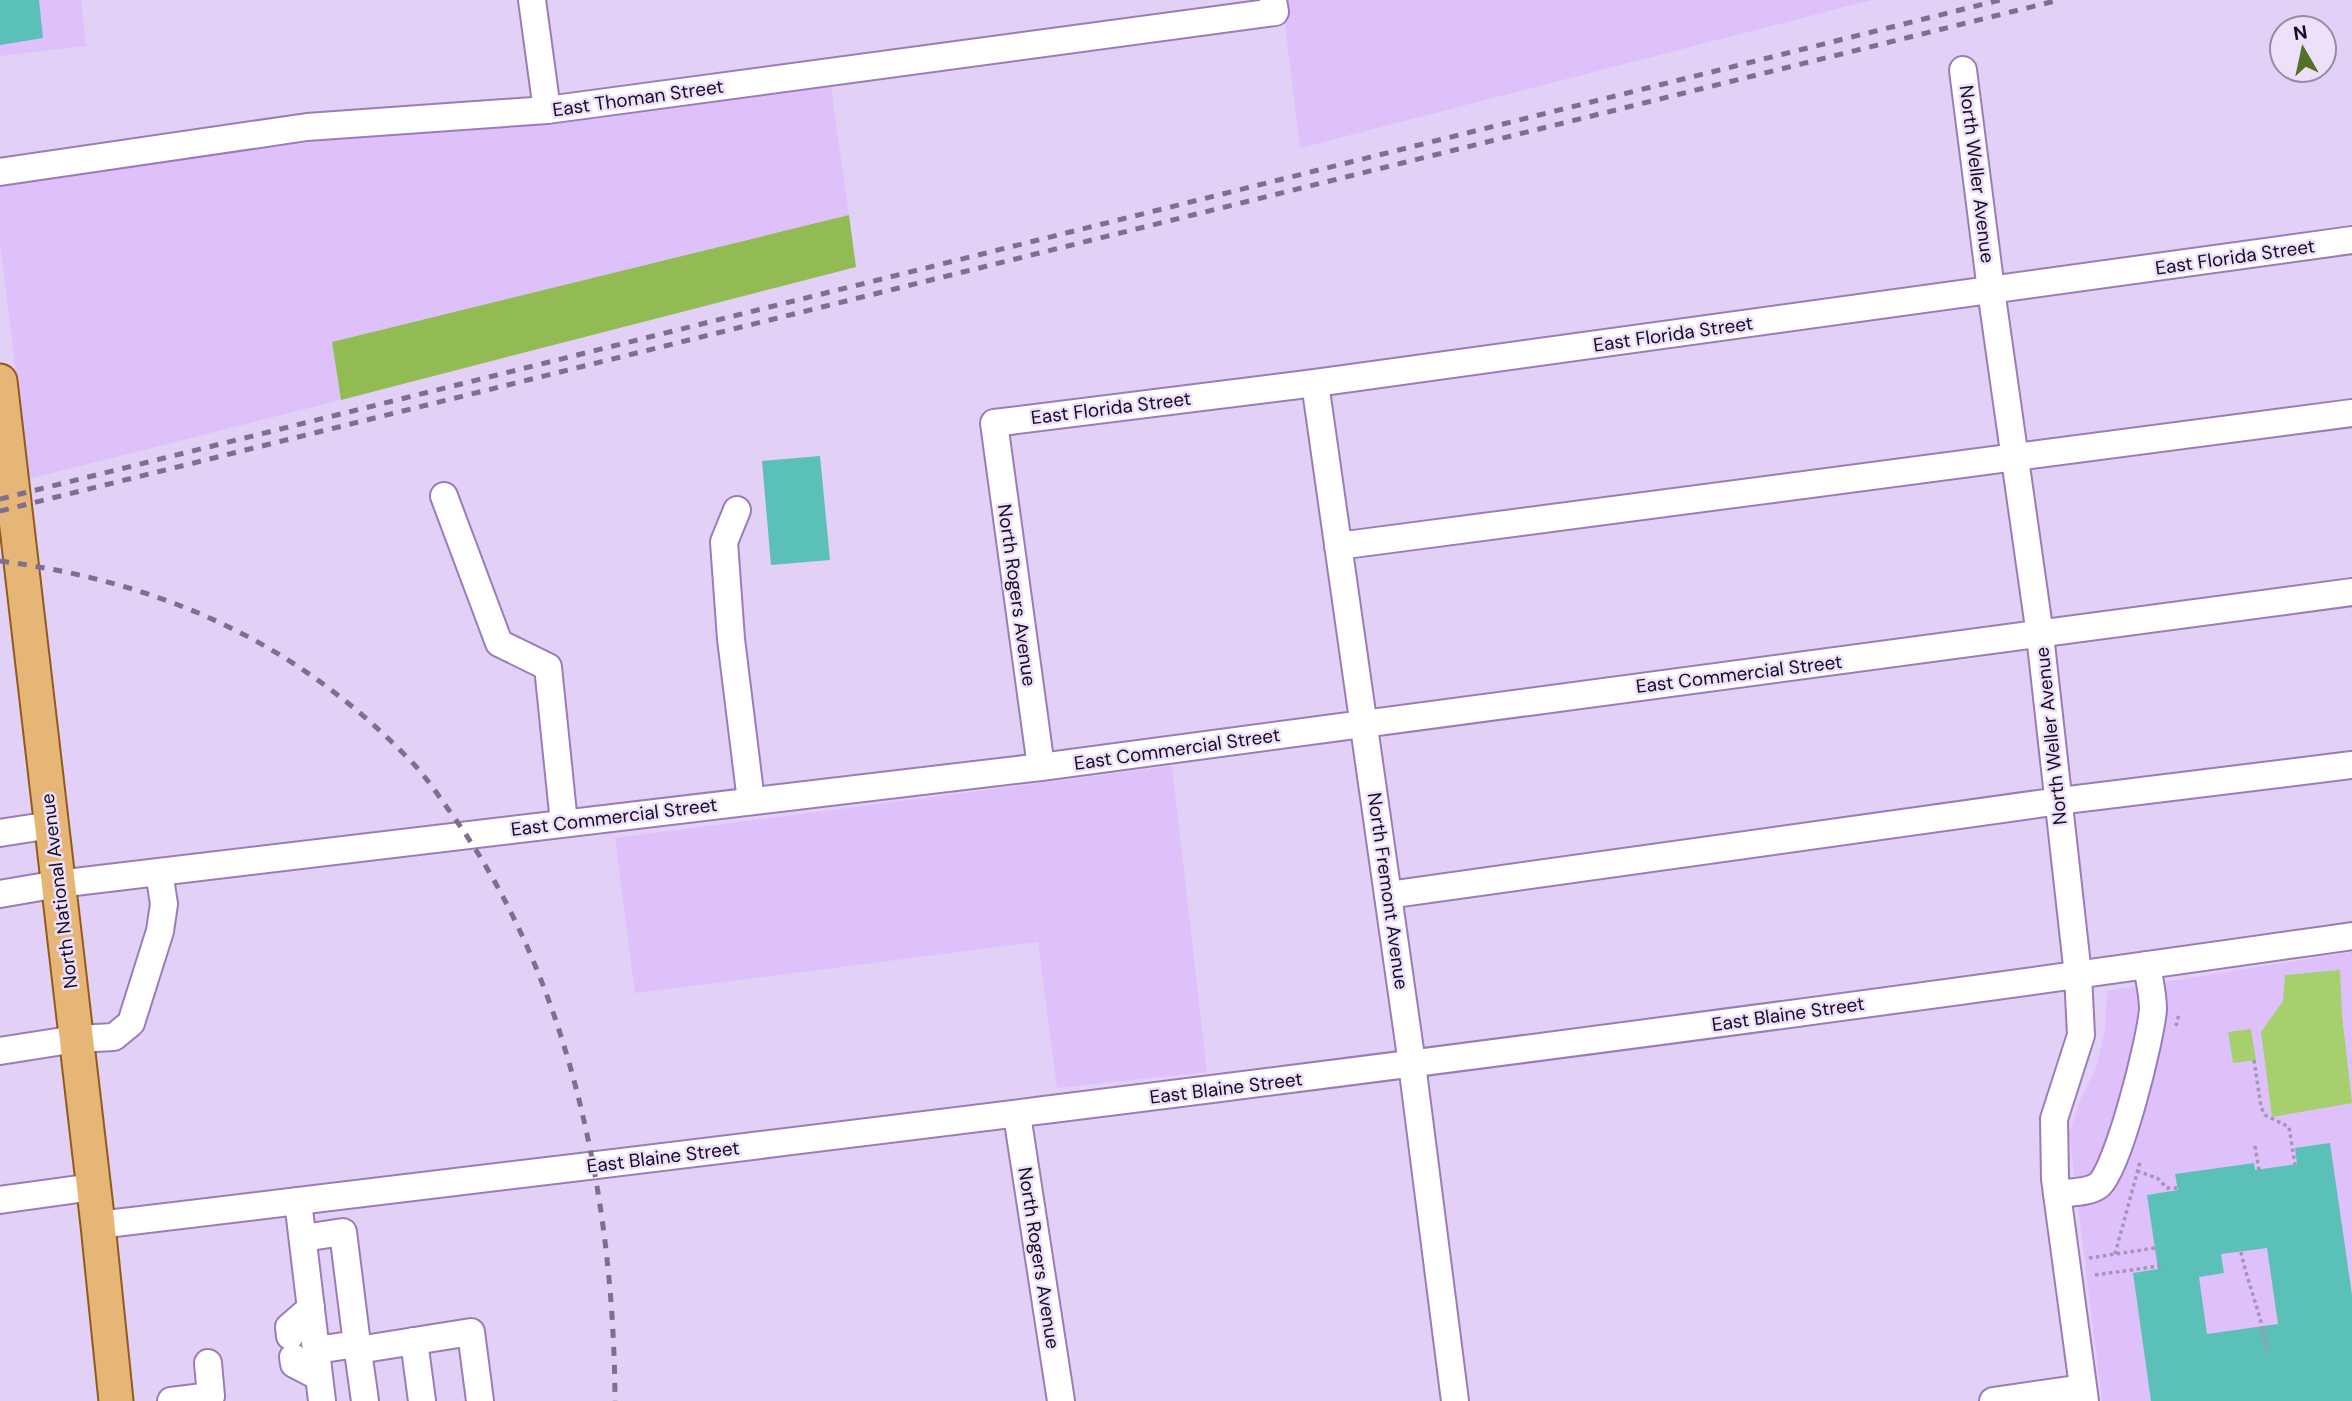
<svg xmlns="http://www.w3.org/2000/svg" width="2352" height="1401" viewBox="0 0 2352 1401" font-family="'DM Sans',sans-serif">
  <rect width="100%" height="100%" fill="#e3d0f7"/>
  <!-- built -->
  <g fill="#dec1fa">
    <polygon points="0,0 81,0 86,46 0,56"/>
    <polygon points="1282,0 1872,0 1300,148"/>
    <polygon points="830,80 849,215 332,342 341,400 29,479 0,242 0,183 13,178 323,141 536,120"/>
    <polygon points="1172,766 1207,1072 1057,1088 1038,942 635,993 615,838"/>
    <polygon points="2352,952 2352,1401 2102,1401 2069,1134 2080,1100 2096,1068 2105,1030 2107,991"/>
  </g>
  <!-- green -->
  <g fill="#a6cf6d">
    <polygon points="2340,970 2342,1015 2352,1103 2272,1117 2261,1032 2283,1001 2285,975"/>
    <polygon points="2251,1029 2256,1060 2233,1063 2228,1032"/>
  </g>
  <!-- forest -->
  <polygon fill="#92bb54" points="849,215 856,267 341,400 332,342"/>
  <!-- building -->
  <g fill="#5bc0b7" fill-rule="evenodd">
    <polygon points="0,0 39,0 43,38 0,45"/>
    <polygon points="820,456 830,560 771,565 762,461"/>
    <path d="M2330 1143 2352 1295V1401H2151L2133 1273 2158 1269 2147 1195 2178 1190 2175 1174 2254 1163 2255 1170 2297 1164 2295 1148ZM2267 1248 2278 1324 2207 1334 2199 1277 2224 1273 2221 1254Z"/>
  </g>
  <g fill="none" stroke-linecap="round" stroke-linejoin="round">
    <defs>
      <g id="minor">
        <polyline points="532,0 547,110"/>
        <polyline points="1963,70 1991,290 2040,635 2078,975 2081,1035 2054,1119 2055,1179 2085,1401"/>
        <polyline points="0,172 307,127 547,110 1275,12 1273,0"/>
        <polyline points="1315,383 1412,1064 1455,1401"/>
        <polyline points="444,496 499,643 548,667 564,823"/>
        <polyline points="737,510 724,542 731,639 751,801"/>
        <polyline points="1338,546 2352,413"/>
        <polyline points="1041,767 994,423 1315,383 2352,240"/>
        <polyline points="0,833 51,825"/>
        <polyline points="0,894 58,884 1041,767 2352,592"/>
        <polyline points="1388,895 2059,801 2352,765"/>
        <polyline points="0,1051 76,1039 114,1037 131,1023 160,931 164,904 159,872"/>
        <polyline points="1017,1115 1061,1401"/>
        <path d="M2057 1194C2070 1192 2089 1193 2099 1185 2119 1167 2151 1038 2153 1009 2153 994 2149 979 2147 965"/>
        <polyline points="0,1200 93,1187"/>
        <polyline points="298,1201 322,1401"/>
        <path d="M98 1225C850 1135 1602 1044 2352 936"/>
        <polyline points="303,1238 343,1232 357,1344 316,1350"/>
        <polyline points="290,1336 289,1327 311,1308"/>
        <polyline points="414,1341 422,1401"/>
        <polyline points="357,1344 365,1401"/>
        <polyline points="358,1350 471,1332 480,1401"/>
        <polyline points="293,1357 294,1364 319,1377"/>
        <polyline points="171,1401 211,1396 208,1363"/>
        <polyline points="1993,1401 2083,1388"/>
      </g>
      <polyline id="major" points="0,381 98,1225 116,1401"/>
    </defs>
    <!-- minor casing -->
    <use href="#minor" stroke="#9b7cb9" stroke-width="30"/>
    <!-- major casing -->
    <use href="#major" stroke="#925b1d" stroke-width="37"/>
    <!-- path -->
    <g stroke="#a594b6" stroke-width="3.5" stroke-dasharray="3.5 3.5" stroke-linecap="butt">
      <polyline points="2176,1026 2179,1014"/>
      <polyline points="2254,1060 2261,1107 2265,1115 2289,1127 2295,1165"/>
      <polyline points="2255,1146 2259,1170"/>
      <polyline points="2137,1171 2157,1178 2167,1188 2178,1188"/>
      <path d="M2241 1252C2248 1286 2263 1318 2267 1353"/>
      <polyline points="2115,1254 2140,1162"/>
      <polyline points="2089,1258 2155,1248"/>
      <polyline points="2095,1275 2160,1266"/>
    </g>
    <!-- minor -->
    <use href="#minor" stroke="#fff" stroke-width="26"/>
    <!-- major -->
    <use href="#major" stroke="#e5b676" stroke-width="33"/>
    <!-- rail -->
    <g stroke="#7f6f8e" stroke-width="5" stroke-dasharray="9 9" stroke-linecap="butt">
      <polyline points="0,499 2000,0"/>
      <polyline points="0,511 2059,0"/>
      <path d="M0 561C161 582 294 641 408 758 427 777 442 801 458 823 572 986 614 1204 615 1401"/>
    </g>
  </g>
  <g text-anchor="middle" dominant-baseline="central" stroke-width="5" stroke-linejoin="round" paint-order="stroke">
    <!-- street labels -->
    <g font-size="19" fill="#180c23" stroke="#ede0fa">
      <text transform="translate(638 98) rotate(-8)">East Thoman Street</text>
      <text transform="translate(1977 174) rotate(83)">North Weller Avenue</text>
      <text transform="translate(2235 257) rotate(-8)">East Florida Street</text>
      <text transform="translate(1673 334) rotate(-8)">East Florida Street</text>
      <text transform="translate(1111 408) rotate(-7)">East Florida Street</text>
      <text transform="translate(1017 595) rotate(82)">North Rogers Avenue</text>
      <text transform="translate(1739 674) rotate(-7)">East Commercial Street</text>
      <text transform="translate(2051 736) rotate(-96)">North Weller Avenue</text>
      <text transform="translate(1177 749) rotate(-8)">East Commercial Street</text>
      <text transform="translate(614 817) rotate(-7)">East Commercial Street</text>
      <text transform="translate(59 891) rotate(-97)">North National Avenue</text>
      <text transform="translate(1388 891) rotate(82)">North Fremont Avenue</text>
      <text transform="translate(1788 1014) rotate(-8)">East Blaine Street</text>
      <text transform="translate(1226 1088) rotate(-7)">East Blaine Street</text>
      <text transform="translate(663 1157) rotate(-7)">East Blaine Street</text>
      <text transform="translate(1039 1258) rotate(81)">North Rogers Avenue</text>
    </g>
  </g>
  <!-- north arrow -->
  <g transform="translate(2303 49) rotate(351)"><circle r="33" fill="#ede0fa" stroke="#988ba4" stroke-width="2"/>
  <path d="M0-5L12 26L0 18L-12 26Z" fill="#557126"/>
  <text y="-10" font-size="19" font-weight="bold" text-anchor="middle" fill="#180c23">N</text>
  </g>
</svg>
